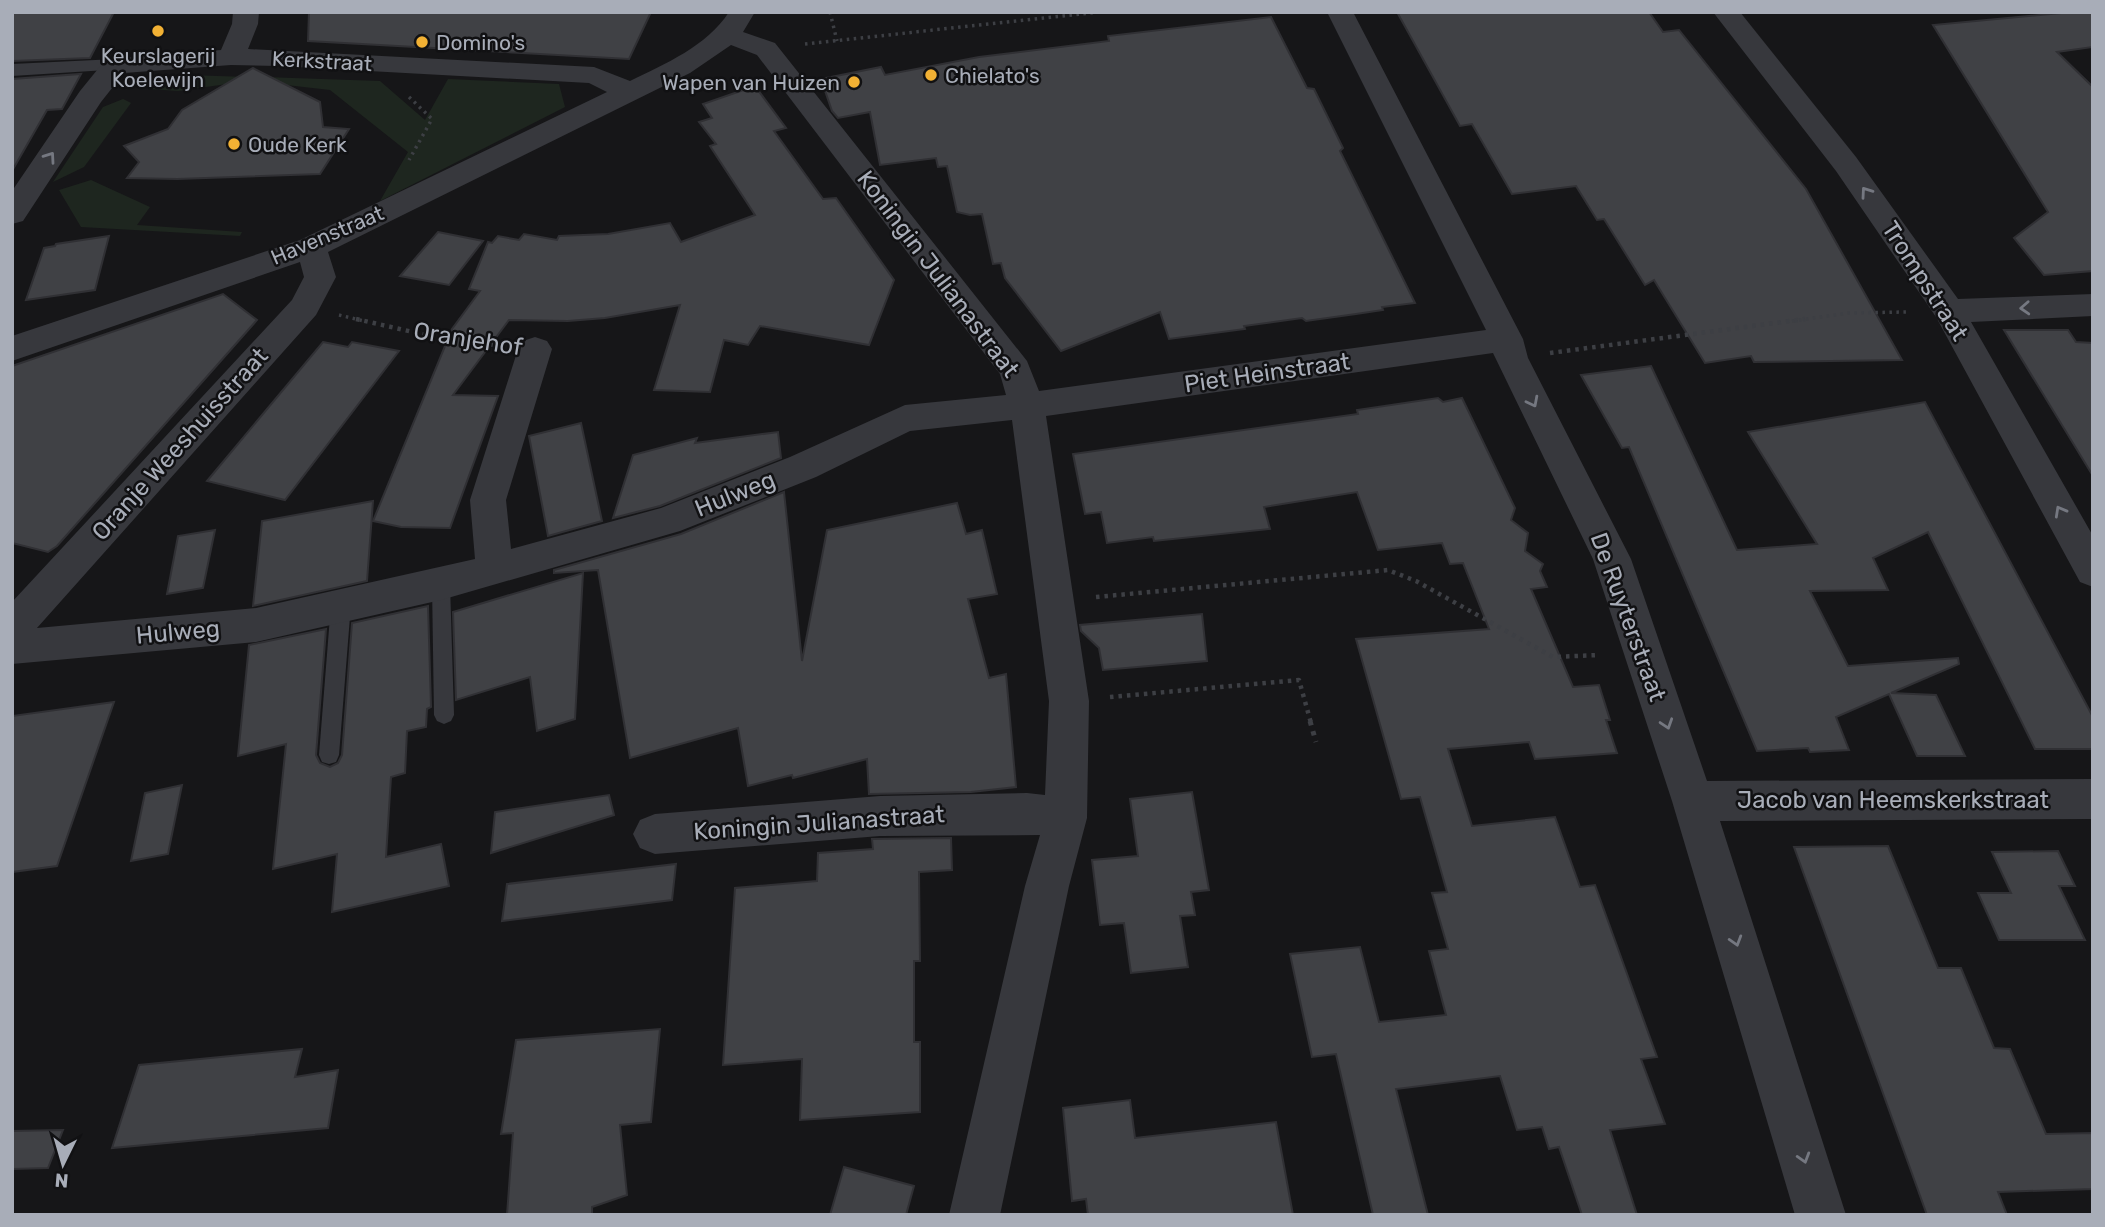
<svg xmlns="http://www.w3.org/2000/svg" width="2105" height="1227" viewBox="0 0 2105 1227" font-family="Rubik,sans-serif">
  <rect width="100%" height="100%" fill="#161618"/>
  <!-- green -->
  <g fill="#1e261f">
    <polygon points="187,75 248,77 241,82 178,91 150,89"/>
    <polygon points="264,77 380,81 425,120 448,79 559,84 565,107 380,201 408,152 330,90 260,82"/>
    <polygon points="123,99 131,103 84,167 53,182 103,107"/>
    <polygon points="91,180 150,207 137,225 242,232 240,236 81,227 59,190"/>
  </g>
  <!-- building -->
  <g fill="#404145" stroke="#303034" stroke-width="2">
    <polygon points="12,12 114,12 90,58 12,61"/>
    <polygon points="309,12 651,12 629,59 308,41"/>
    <polygon points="1397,12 1649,12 1663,32 1679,30 1806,189 1902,360 1754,362 1751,356 1705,363 1654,280 1645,285 1604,219 1597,220 1576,186 1512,194 1472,124 1460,126"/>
    <polygon points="2072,12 2093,12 2093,47 2057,52 2093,87 2093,271 2044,275 2014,238 2048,212 1933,25"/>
    <polygon points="1271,17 1307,88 1314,89 1343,148 1340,151 1415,303 1382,307 1383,310 1356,314 1306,321 1302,318 1244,326 1245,329 1169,339 1160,312 1061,351 1005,278 1001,263 993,264 982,214 970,215 957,212 947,166 938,167 936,158 880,165 870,112 838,118 832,111 821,79 881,67 885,75 979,57 1109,41 1108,36"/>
    <polygon points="253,68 320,102 323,127 349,129 320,174 177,179 127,178 139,162 124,146 168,129 182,110"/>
    <polygon points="81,74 62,109 47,110 12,171 12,79"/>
    <polygon points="755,86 786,128 774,131 823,199 836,198 894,280 869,345 760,326 748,345 724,340 710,392 654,390 680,305 605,318 568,321 509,320 453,395 498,396 450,528 401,527 373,521 452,329 480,291 469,289 488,242 492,243 498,236 519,240 524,234 557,240 559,236 608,234 670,223 681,242 755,215 710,146 716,144 699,122 712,118 703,104"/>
    <polygon points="438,232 483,241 449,285 400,276"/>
    <polygon points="109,236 95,290 26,300 44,248 55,246 56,244"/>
    <polygon points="223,294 257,320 57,546 48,552 12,543 12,366"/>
    <polygon points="2004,330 2068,330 2076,342 2093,343 2093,476"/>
    <polygon points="323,342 348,347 352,342 399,351 285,500 207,481"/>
    <polygon points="1651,366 1737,550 1817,544 1748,432 1925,402 2093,717 2093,749 2035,749 1928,532 1873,558 1888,590 1810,591 1848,666 1958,658 1959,664 1891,693 1936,695 1965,756 1917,756 1889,694 1836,717 1849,750 1810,752 1808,748 1757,751 1629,447 1622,448 1581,375"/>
    <polygon points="1438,398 1443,402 1462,398 1515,508 1511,520 1528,533 1525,551 1543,564 1540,571 1547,587 1531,589 1573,687 1599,685 1610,720 1606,720 1617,753 1535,759 1529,742 1448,749 1472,826 1555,817 1580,887 1595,885 1657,1057 1641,1059 1665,1124 1610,1130 1637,1215 1582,1215 1559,1147 1549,1149 1542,1127 1517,1130 1500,1076 1396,1089 1428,1215 1373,1215 1336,1054 1312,1057 1290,954 1360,947 1379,1022 1446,1015 1429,951 1448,949 1432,893 1447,892 1420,797 1401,799 1356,639 1489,629 1463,563 1450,564 1442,543 1378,550 1357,492 1264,507 1270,529 1154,541 1153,537 1107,543 1101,512 1085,514 1073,454 1358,414 1357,410"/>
    <polygon points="581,423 602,521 548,536 529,436"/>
    <polygon points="778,432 781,458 660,506 613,518 633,455 697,438 695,443"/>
    <polygon points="784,492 802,661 827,530 957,503 966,534 982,530 997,594 968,599 989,678 1006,674 1016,787 971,792 869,794 867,759 793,778 792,775 748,786 738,728 630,758 598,570 554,573 554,570 681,534"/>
    <polygon points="373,501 367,581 253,606 262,521"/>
    <polygon points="215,530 203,588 167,594 178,536"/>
    <polygon points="583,573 575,719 537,731 530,677 456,700 453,612"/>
    <polygon points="428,606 431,707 427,709 426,727 407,731 405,773 391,777 386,857 441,844 449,886 332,912 337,854 273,869 286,744 238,756 249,645 326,629 316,755 320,763 330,767 338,763 342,755 352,623"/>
    <polygon points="1202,614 1207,661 1103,670 1099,648 1081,631 1080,625"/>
    <polygon points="114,702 57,866 12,872 12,716"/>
    <polygon points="182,785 168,854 131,861 145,793"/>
    <polygon points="1192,792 1209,890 1191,892 1195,915 1180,916 1188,967 1131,973 1124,923 1100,925 1092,860 1138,856 1130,799"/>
    <polygon points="609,795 614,815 491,853 495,812"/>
    <polygon points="951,838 952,870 919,872 920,961 914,961 914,1042 920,1042 920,1112 800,1120 802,1059 723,1065 735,888 817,881 818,853 873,849 872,839"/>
    <polygon points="1888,846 1938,968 1961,968 1994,1048 2010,1049 2046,1134 2093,1133 2093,1189 1998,1192 2007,1215 1927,1215 1794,847"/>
    <polygon points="2058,851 2075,886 2059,886 2085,940 1999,940 1978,893 2011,893 1992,852"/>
    <polygon points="676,864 672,900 502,921 507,884"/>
    <polygon points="660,1029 651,1122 620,1125 627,1195 592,1207 592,1215 507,1215 513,1133 501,1134 516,1040"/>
    <polygon points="302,1049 295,1077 338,1070 328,1128 112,1148 139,1065"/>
    <polygon points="1130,1100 1135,1138 1276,1122 1293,1215 1088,1215 1086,1199 1072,1201 1063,1108"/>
    <polygon points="63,1130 48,1168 12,1169 12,1131"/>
    <polygon points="844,1167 914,1186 906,1215 830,1215"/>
  </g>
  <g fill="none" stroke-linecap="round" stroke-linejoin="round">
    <!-- path-far2 -->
    <g stroke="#3d3f44" stroke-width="3.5" stroke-dasharray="2.5 4.5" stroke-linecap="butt">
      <polyline points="830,12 837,41"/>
      <polyline points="805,44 1099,12"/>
      <polyline points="409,97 432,119 409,160"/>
      <polyline points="339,315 364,321"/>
      <polyline points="1792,321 1849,313 1906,312"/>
    </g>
    <!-- path-far1 -->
    <g stroke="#3d3f44" stroke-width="4.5" stroke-dasharray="3.5 5" stroke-linecap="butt">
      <polyline points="356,319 448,340 496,345"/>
      <polyline points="1550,353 1805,319"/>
      <polyline points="1096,597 1388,570 1416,581 1553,657 1599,655"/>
      <polyline points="1110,697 1299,680 1311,723"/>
    </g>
    <!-- path -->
    <polyline stroke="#3d3f44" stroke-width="5" stroke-dasharray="4.5 6" stroke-linecap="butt" points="1310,721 1316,742"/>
    <!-- service -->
    <g fill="#37383d" fill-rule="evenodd">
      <polygon points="441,576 448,578 450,584 454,715 451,721 444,724 437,721 434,715 432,584 434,578"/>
      <polygon points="341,596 348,598 351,604 339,755 336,762 329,764 322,762 319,755 331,604 334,598"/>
    </g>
    <!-- pedestrian -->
    <polygon fill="#37383d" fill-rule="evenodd" points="116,59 123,61 126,65 123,69 12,76 12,64"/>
    <!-- minor -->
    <g fill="#37383d" fill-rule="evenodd">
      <path d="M233 12H259L258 24 248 49 594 67 630 81C665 64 707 46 729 12H755L743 32 775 43 1027 361 1039 391 1486 330 1327 12H1353L1523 339 1528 358 1631 559 1707 781 2093 779V819L1720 821 1846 1215H1795L1672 801 1593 559 1493 353 1046 416 1089 701 1087 818 1069 886 1000 1215H949L1025 886 1040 835 880 836 655 854 640 848 633 834 640 820 655 814 880 796 1027 793 1045 795 1049 701 1012 420 910 431 816 477 680 531 441 600 256 642 12 664V602L292 300 304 277 300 262 12 361V336L300 240 607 92 589 83 278 66 231 65 124 73 101 102 23 221 12 224V191L80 91 106 59 221 50 232 24ZM731 45 757 55 1000 374 1006 395 905 405 790 457 661 508 511 549 506 500 552 349 547 341 535 337 523 341 518 349 470 500 475 559 256 608 37 628 316 315 336 277 328 252 690 73Z"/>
      <polygon points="1713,12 1740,12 1856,157 1958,299 2093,294 2093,316 1971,322 2093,536 2093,587 2080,582 1936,317 1836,171"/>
    </g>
  </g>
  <!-- one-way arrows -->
  <defs><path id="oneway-chevron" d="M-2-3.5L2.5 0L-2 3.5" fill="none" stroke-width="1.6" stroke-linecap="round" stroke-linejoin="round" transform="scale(1.75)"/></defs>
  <g stroke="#757881">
    <use href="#oneway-chevron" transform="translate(50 157) rotate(-55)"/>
    <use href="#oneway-chevron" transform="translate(1866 192) rotate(-125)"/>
    <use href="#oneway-chevron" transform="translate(2025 308) rotate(177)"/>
    <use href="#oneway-chevron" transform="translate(1533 402) rotate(63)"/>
    <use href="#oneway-chevron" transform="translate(2060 511) rotate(-119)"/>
    <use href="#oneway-chevron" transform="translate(1667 724) rotate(72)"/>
    <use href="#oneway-chevron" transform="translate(1736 941) rotate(73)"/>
    <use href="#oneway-chevron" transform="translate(1804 1158) rotate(73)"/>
  </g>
  <!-- markers -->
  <g fill="#f2b134" stroke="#111113" stroke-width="2.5">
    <circle cx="158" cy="31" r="7"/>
    <circle cx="422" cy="42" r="7"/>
    <circle cx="931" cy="75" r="7"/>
    <circle cx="854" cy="82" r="7"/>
    <circle cx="234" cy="144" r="7"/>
  </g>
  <g text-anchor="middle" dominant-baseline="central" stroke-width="5" stroke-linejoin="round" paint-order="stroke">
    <!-- far-poi labels -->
    <g font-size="21" fill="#a8adb8" stroke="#111113" text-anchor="start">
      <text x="436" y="42">Domino's</text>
      <text x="158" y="55" text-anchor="middle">Keurslagerij<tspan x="158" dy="24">Koelewijn</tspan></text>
      <text x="945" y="75">Chielato's</text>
      <text x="840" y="82" text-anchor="end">Wapen van Huizen</text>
      <text x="248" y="144">Oude Kerk</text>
    </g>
    <!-- far-street labels -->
    <g font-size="21" fill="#a8adb8" stroke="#111113">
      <text transform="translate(322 61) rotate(3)">Kerkstraat</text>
      <text transform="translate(327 235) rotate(-23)">Havenstraat</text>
    </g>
    <!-- street labels -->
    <g font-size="24" fill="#a8adb8" stroke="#111113">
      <text transform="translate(938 274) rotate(53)">Koningin Julianastraat</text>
      <text transform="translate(1925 281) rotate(57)">Trompstraat</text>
      <text transform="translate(468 339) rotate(9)">Oranjehof</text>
      <text transform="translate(1267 373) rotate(-8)">Piet Heinstraat</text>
      <text transform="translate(180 444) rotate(-48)">Oranje Weeshuisstraat</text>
      <text transform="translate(735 494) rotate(-22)">Hulweg</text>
      <text transform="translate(1628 617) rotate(70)">De Ruyterstraat</text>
      <text transform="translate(178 632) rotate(-5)">Hulweg</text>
      <text x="1893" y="800">Jacob van Heemskerkstraat</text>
      <text transform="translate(819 823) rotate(-4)">Koningin Julianastraat</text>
    </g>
  </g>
  <!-- border -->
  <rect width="2105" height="1227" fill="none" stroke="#a8adb8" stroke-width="28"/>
  <!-- north arrow -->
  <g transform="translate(63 1164) rotate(185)" stroke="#111113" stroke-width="5" paint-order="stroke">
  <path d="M0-5L12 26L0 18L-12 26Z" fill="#a8adb8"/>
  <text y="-10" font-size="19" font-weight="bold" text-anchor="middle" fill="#a8adb8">N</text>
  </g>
</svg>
